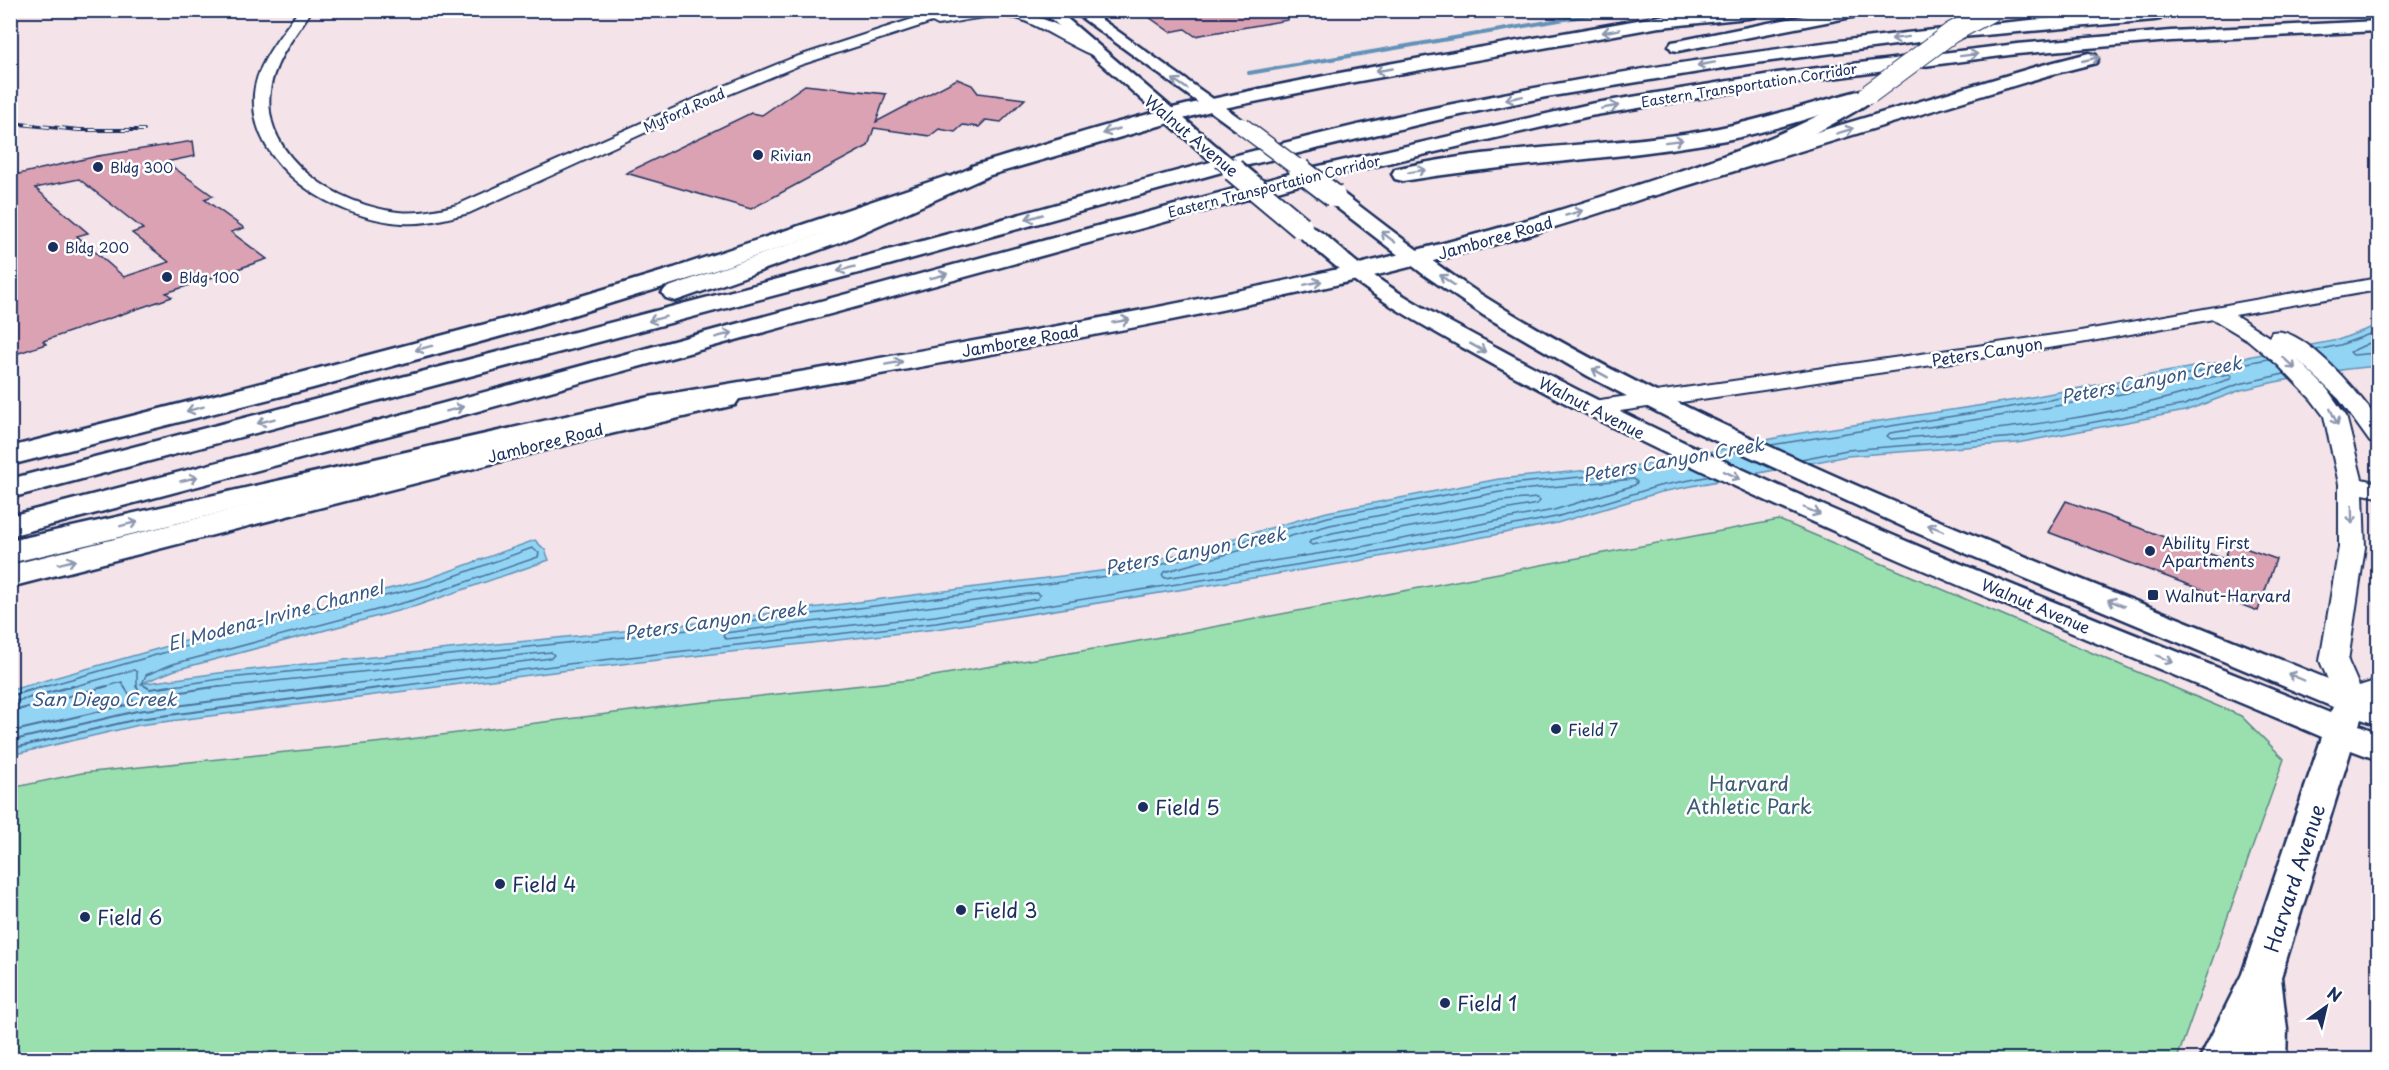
<svg xmlns="http://www.w3.org/2000/svg" width="2389" height="1070" viewBox="0 0 2389 1070" font-family="'Playpen Sans',sans-serif">
  <rect width="100%" height="100%" fill="#f4e3e8"/>
  <filter id="ink" filterUnits="userSpaceOnUse"><feTurbulence type="fractalNoise" baseFrequency=".0167" numOctaves="2"/><feDisplacementMap in="SourceGraphic" scale="12" xChannelSelector="R" yChannelSelector="G"/><feConvolveMatrix kernelMatrix="1 2 1 2 8 2 1 2 1" color-interpolation-filters="sRGB"/></filter>
  <g filter="url(#ink)">
    <!-- green -->
    <polygon fill="#99e0ae" stroke="#5a8886" stroke-width="1.5" points="1779,520 2241,716 2284,759 2177,1059 11,1059 11,788 82,773 394,741 686,704 910,680 1123,644"/>
    <!-- water -->
    <polygon fill="#92d4f4" stroke="#6292b8" stroke-width="1.5" points="2378,325 2378,366 2347,369 2275,382 2241,390 2185,411 2017,443 1847,456 1661,492 1557,523 1358,561 937,629 577,669 139,725 11,755 11,690 257,621 425,580 535,540 545,550 549,560 416,606 175,670 140,684 219,673 672,626 1132,567 1327,512 1499,479 1650,464 1795,434 2016,400 2338,340"/>
    <g fill="none" stroke-linecap="round" stroke-linejoin="round">
      <!-- shore-far1 -->
      <g stroke="#4b719a" stroke-width="1.5">
        <polyline points="2378,339 2350,352 2353,355 2378,353"/>
        <polyline points="2316,350 2340,345 2378,331"/>
        <path d="M2229 374 2232 376 2230 379C2120 417 2007 430 1891 439L1887 436 1890 433 2018 413Z"/>
        <polyline points="1771,445 2017,406 2268,359"/>
        <polyline points="1801,459 1847,450 2016,437 2184,405 2239,384 2284,374"/>
        <polygon points="1634,479 1637,482 1635,485 1554,510 1355,548 1165,578 1162,575 1164,572 1330,525 1500,492"/>
        <polygon points="1537,498 1540,501 1537,504 1312,545 1309,543 1311,540 1332,533 1502,501"/>
        <polygon points="1036,593 1040,595 1037,599 935,616 726,639 723,636 725,633"/>
        <polyline points="40,688 258,626 427,586 532,548 539,553 538,557 414,600 173,664 146,675 142,684 148,688"/>
        <polyline points="68,688 134,670 137,672 137,688"/>
        <polyline points="101,688 122,682 125,688"/>
        <polyline points="160,688 220,679 672,632 1132,573 1328,517 1499,485 1651,470 1683,463"/>
        <polyline points="210,688 551,652 554,655 551,658 320,688"/>
        <polyline points="383,688 576,663 936,623 1357,555 1556,517 1659,486 1711,476"/>
      </g>
      <!-- shore -->
      <g stroke="#4b719a" stroke-width="2">
        <polyline points="136,686 141,694 149,697 220,686"/>
        <polyline points="145,686 150,689 170,686"/>
        <polyline points="10,696 45,686"/>
        <polyline points="10,703 73,686"/>
        <polyline points="10,712 107,686"/>
        <polyline points="10,732 131,704 133,701 124,686"/>
        <polyline points="10,741 137,711 331,686"/>
        <polyline points="10,749 138,719 395,686"/>
      </g>
      <!-- stream -->
      <polyline stroke="#6292b8" stroke-width="4" points="1249,73 1618,10"/>
    </g>
    <!-- building -->
    <g fill="#daa2b3" stroke="#1b2f5e" stroke-width="1.5" fill-rule="evenodd">
      <polygon points="1139,10 1287,10 1288,20 1195,36 1185,29 1170,32"/>
      <polygon points="957,79 972,85 978,93 1025,99 1001,122 986,120 979,127 963,125 955,132 939,129 930,136 874,128 868,146 751,209 626,173 751,113 762,115 805,85 886,94 876,122"/>
      <path d="M193 141 195 156 166 162 213 196 204 199 244 228 231 232 267 259 166 293 172 297 43 341 46 344 10 356V167L19 174 98 156ZM79 179 143 229 132 233 169 262 124 277 77 236 88 233 35 188Z"/>
      <polygon points="2066,501 2224,559 2231,543 2276,559 2258,611 2048,532"/>
    </g>
    <g fill="none" stroke-linecap="round" stroke-linejoin="round">
      <defs>
        <g id="tertiary">
          <path d="M299 10H312C295 36 274 60 270 91 261 159 340 206 398 212 418 214 437 210 457 205L715 90 790 59 940 10H961L958 13C1005 5 1038 13 1079 36 1088 42 1100 46 1106 54L1104 57C1090 60 1038 23 1016 18 990 13 963 21 938 25L932 22 800 65 725 96 469 213C447 218 425 225 402 223 337 219 249 169 254 94 257 62 281 36 299 10Z"/>
          <path d="M2378 278V290L2235 315 2269 337 2272 332C2302 324 2362 397 2378 420V444L2370 442 2339 399 2297 359 2327 389 2346 416 2362 479 2378 483V497L2363 494 2365 547 2348 661 2359 686 2378 680V701L2350 711 2340 708 2320 661 2339 547V484L2324 416 2311 399 2278 365 2248 340 2213 319 2075 344 1593 415 1585 413 1582 408 1585 403 1593 401 2075 332Z"/>
        </g>
        <g id="secondary">
          <polygon points="1041,10 1057,10 1228,156 1230,160 1228,164 1214,164"/>
          <polygon points="1071,10 1088,10 1251,126 1248,130 1236,130"/>
          <path d="M1334 190 1341 192C1386 226 1430 261 1477 292 1570 351 1671 401 1771 447 1970 539 2176 615 2378 700V725L2361 719 2359 725 2378 733V760L2351 750 2281 977 2287 1030 2286 1060H2244V1055L2242 1060H2199L2242 974 2322 737C2039 617 1744 505 1476 355 1422 325 1368 295 1321 254 1311 246 1299 238 1291 227L1294 223C1312 218 1340 249 1355 261 1397 296 1450 322 1498 348 1764 493 2050 599 2330 713L2333 707 1917 533 1696 432 1588 376 1483 315 1423 274 1327 200 1324 196 1327 192Z"/>
        </g>
        <g id="primary">
          <polygon points="947,176 955,178 958,183 955,188 692,278 531,328 313,388 10,465 10,447 293,375 512,317 674,268"/>
          <polygon points="725,390 735,393 739,399 735,405 580,441 10,587 10,565 577,424"/>
        </g>
        <g id="trunk">
          <path d="M1694 10 1704 11 1707 15 1704 19 1698 20 1343 84 1214 110 980 178 972 176 969 171 972 166C1052 142 1131 116 1212 99 1372 64 1533 39 1694 10Z"/>
          <path d="M1869 88 1876 90 1879 94 1876 98C1807 145 1725 170 1647 197 1384 288 1109 332 836 382L826 380 822 374 826 368 836 366C1103 317 1373 275 1631 187 1710 161 1792 136 1862 90Z"/>
        </g>
        <g id="motorway">
          <polygon points="1722,10 1755,10 1757,13 1754,17 1748,18 1661,27 1655,26 1652,22 1655,18 1661,17"/>
          <polygon points="1833,10 1870,10 1862,15 1678,51 1672,50 1669,46 1672,42 1678,41"/>
          <path d="M2145 10 2160 11 2163 15 2160 19 2154 20 1950 38 1748 64 1546 97 1446 118 1236 168 885 266 10 498V479C294 405 578 331 862 257 1058 206 1250 146 1448 105 1678 57 1911 29 2145 10Z"/>
          <polygon points="2378,21 2378,31 2171,41 2017,54 1777,85 1590,116 1328,177 409,430 10,536 10,516 389,418 1315,167 1590,104 1777,73 2017,44 2171,31"/>
          <polygon points="2089,53 2096,55 2098,59 2096,63 2049,75 1656,195 1648,197 1640,195 1637,190 1640,185 2035,67"/>
          <path d="M1869 88 1876 90 1879 94 1876 98C1826 112 1777 130 1726 140 1619 160 1510 163 1403 181L1395 179 1392 174 1395 169C1487 147 1590 147 1684 134 1748 125 1807 104 1869 88Z"/>
          <polygon points="980,164 988,166 991,171 988,176 839,243 684,298 675,301 666,298 662,293 666,288 822,233"/>
          <polygon points="836,366 846,368 850,374 846,380 650,415 396,471 10,563 10,541 650,397"/>
        </g>
      </defs>
      <!-- tertiary casing -->
      <use href="#tertiary" stroke="#1b2f5e" stroke-width="4"/>
      <!-- secondary casing -->
      <use href="#secondary" stroke="#1b2f5e" stroke-width="5"/>
      <!-- primary casing -->
      <use href="#primary" stroke="#1b2f5e" stroke-width="5"/>
      <!-- trunk casing -->
      <use href="#trunk" stroke="#1b2f5e" stroke-width="5"/>
      <!-- motorway casing -->
      <use href="#motorway" stroke="#1b2f5e" stroke-width="5"/>
      <!-- tertiary -->
      <use href="#tertiary" fill="#fff" fill-rule="evenodd"/>
      <!-- secondary -->
      <use href="#secondary" fill="#fff" fill-rule="evenodd"/>
      <!-- primary -->
      <use href="#primary" fill="#fff" fill-rule="evenodd"/>
      <!-- trunk -->
      <use href="#trunk" fill="#fff" fill-rule="evenodd"/>
      <!-- motorway -->
      <use href="#motorway" fill="#fff" fill-rule="evenodd"/>
      <defs>
        <polyline id="rail" points="10,123 79,130 144,130"/>
      </defs>
      <!-- rail casing -->
      <use href="#rail" stroke="#1b2f5e" stroke-width="4"/>
      <!-- rail -->
      <use href="#rail" stroke="#fff" stroke-width="2" stroke-dasharray="8" stroke-linecap="butt"/>
      <defs>
        <g id="secondary-bridge-far1">
          <polyline points="1242,126 1302,171"/>
          <polyline points="1221,160 1235,171"/>
        </g>
        <g id="secondary-bridge">
          <polyline points="1233,170 1301,227"/>
          <polyline points="1300,170 1334,196"/>
        </g>
        <polyline id="trunk-bridge" points="1869,94 1951,33 1993,10"/>
      </defs>
      <!-- secondary-bridge-far1 casing -->
      <use href="#secondary-bridge-far1" stroke="#1b2f5e" stroke-width="19" stroke-linecap="butt"/>
      <!-- secondary-bridge casing -->
      <use href="#secondary-bridge" stroke="#1b2f5e" stroke-width="26" stroke-linecap="butt"/>
      <!-- trunk-bridge casing -->
      <use href="#trunk-bridge" stroke="#1b2f5e" stroke-width="22" stroke-linecap="butt"/>
      <!-- secondary-bridge-far1 -->
      <use href="#secondary-bridge-far1" stroke="#fff" stroke-width="16"/>
      <!-- secondary-bridge -->
      <use href="#secondary-bridge" stroke="#fff" stroke-width="22"/>
      <!-- trunk-bridge -->
      <use href="#trunk-bridge" stroke="#fff" stroke-width="20"/>
    </g>
    <!-- one-way arrows -->
    <defs><path id="oneway-shaft" d="M-6 0H5M1.5-3L5.5 0L1.5 3" fill="none" stroke-width="1.6" stroke-linecap="round" stroke-linejoin="round" transform="scale(1.5)"/></defs>
    <g stroke="#8d97ae">
      <use href="#oneway-shaft" transform="translate(1611 31) rotate(170)"/>
      <use href="#oneway-shaft" transform="translate(1900 38) rotate(173)"/>
      <use href="#oneway-shaft" transform="translate(1969 55) rotate(-7)"/>
      <use href="#oneway-shaft" transform="translate(2091 59) rotate(-13)"/>
      <use href="#oneway-shaft" transform="translate(1706 64) rotate(170)"/>
      <use href="#oneway-shaft" transform="translate(1384 70) rotate(170)"/>
      <use href="#oneway-shaft" transform="translate(1180 84) rotate(-146)"/>
      <use href="#oneway-shaft" transform="translate(1514 98) rotate(168)"/>
      <use href="#oneway-shaft" transform="translate(1610 107) rotate(-10)"/>
      <use href="#oneway-shaft" transform="translate(1111 131) rotate(164)"/>
      <use href="#oneway-shaft" transform="translate(1845 131) rotate(-17)"/>
      <use href="#oneway-shaft" transform="translate(1674 141) rotate(-7)"/>
      <use href="#oneway-shaft" transform="translate(1417 171) rotate(-10)"/>
      <use href="#oneway-shaft" transform="translate(1574 213) rotate(-17)"/>
      <use href="#oneway-shaft" transform="translate(1034 217) rotate(164)"/>
      <use href="#oneway-shaft" transform="translate(1388 237) rotate(-143)"/>
      <use href="#oneway-shaft" transform="translate(846 269) rotate(165)"/>
      <use href="#oneway-shaft" transform="translate(939 276) rotate(-15)"/>
      <use href="#oneway-shaft" transform="translate(1447 280) rotate(-145)"/>
      <use href="#oneway-shaft" transform="translate(1313 283) rotate(-12)"/>
      <use href="#oneway-shaft" transform="translate(657 319) rotate(165)"/>
      <use href="#oneway-shaft" transform="translate(1121 321) rotate(-10)"/>
      <use href="#oneway-shaft" transform="translate(724 335) rotate(-15)"/>
      <use href="#oneway-shaft" transform="translate(424 348) rotate(165)"/>
      <use href="#oneway-shaft" transform="translate(1478 348) rotate(29)"/>
      <use href="#oneway-shaft" transform="translate(894 363) rotate(-10)"/>
      <use href="#oneway-shaft" transform="translate(2289 363) rotate(42)"/>
      <use href="#oneway-shaft" transform="translate(1600 373) rotate(-151)"/>
      <use href="#oneway-shaft" transform="translate(195 409) rotate(165)"/>
      <use href="#oneway-shaft" transform="translate(455 409) rotate(-15)"/>
      <use href="#oneway-shaft" transform="translate(2334 417) rotate(65)"/>
      <use href="#oneway-shaft" transform="translate(266 421) rotate(165)"/>
      <use href="#oneway-shaft" transform="translate(1732 475) rotate(25)"/>
      <use href="#oneway-shaft" transform="translate(189 479) rotate(-15)"/>
      <use href="#oneway-shaft" transform="translate(1812 511) rotate(23)"/>
      <use href="#oneway-shaft" transform="translate(2352 515) rotate(89)"/>
      <use href="#oneway-shaft" transform="translate(129 524) rotate(-14)"/>
      <use href="#oneway-shaft" transform="translate(1936 528) rotate(-157)"/>
      <use href="#oneway-shaft" transform="translate(67 562) rotate(-14)"/>
      <use href="#oneway-shaft" transform="translate(2116 603) rotate(-158)"/>
      <use href="#oneway-shaft" transform="translate(2165 659) rotate(23)"/>
      <use href="#oneway-shaft" transform="translate(2296 677) rotate(-157)"/>
    </g>
  </g>
  <!-- markers -->
  <g fill="#1b2f5e" stroke="#fff" stroke-width="2">
    <circle cx="758" cy="155" r="6"/>
    <circle cx="98" cy="167" r="6"/>
    <circle cx="53" cy="247" r="6"/>
    <circle cx="167" cy="277" r="6"/>
    <circle cx="2150" cy="551" r="6"/>
    <rect x="2147" y="589" width="12" height="12" rx="3"/>
    <circle cx="1556" cy="729" r="6"/>
    <circle cx="1143" cy="807" r="6"/>
    <circle cx="500" cy="884" r="6"/>
    <circle cx="961" cy="910" r="6"/>
    <circle cx="85" cy="917" r="6"/>
    <circle cx="1445" cy="1003" r="6"/>
  </g>
  <g text-anchor="middle" dominant-baseline="central" stroke-width="5" stroke-linejoin="round" paint-order="stroke">
    <!-- far-street labels -->
    <g font-size="14" fill="#1b2f5e" stroke="#fff">
      <text transform="translate(1749 85) rotate(-9)">Eastern Transportation Corridor</text>
      <text transform="translate(684 110) rotate(-24)">Myford Road</text>
      <text transform="translate(1274 186) rotate(-14)">Eastern Transportation Corridor</text>
    </g>
    <!-- far-poi labels -->
    <g font-size="14" fill="#1b2f5e" stroke="#fff" text-anchor="start">
      <text x="770" y="155">Rivian</text>
      <text x="110" y="167">Bldg 300</text>
      <text x="65" y="247">Bldg 200</text>
      <text x="179" y="277">Bldg 100</text>
    </g>
    <!-- street labels -->
    <g font-size="16" fill="#1b2f5e" stroke="#fff">
      <text transform="translate(1192 135) rotate(40)">Walnut Avenue</text>
      <text transform="translate(1495 237) rotate(-16)">Jamboree Road</text>
      <text transform="translate(1020 340) rotate(-10)">Jamboree Road</text>
      <text transform="translate(1987 351) rotate(-9)">Peters Canyon</text>
      <text transform="translate(1592 407) rotate(27)">Walnut Avenue</text>
      <text transform="translate(545 442) rotate(-14)">Jamboree Road</text>
      <text transform="translate(2036 605) rotate(23)">Walnut Avenue</text>
    </g>
    <!-- poi labels -->
    <g font-size="16" fill="#1b2f5e" stroke="#fff" text-anchor="start">
      <text x="2162" y="542">Ability First<tspan x="2162" dy="18">Apartments</tspan></text>
      <text x="2165" y="595">Walnut-Harvard</text>
      <text x="1568" y="729">Field 7</text>
    </g>
    <!-- water labels -->
    <g font-size="18" font-style="italic" fill="#395884" stroke="#fff">
      <text transform="translate(2151 379) rotate(-11)">Peters Canyon Creek</text>
      <text transform="translate(1673 459) rotate(-10)">Peters Canyon Creek</text>
      <text transform="translate(1195 550) rotate(-11)">Peters Canyon Creek</text>
      <text transform="translate(275 615) rotate(-15)">El Modena-Irvine Channel</text>
      <text transform="translate(715 620) rotate(-8)">Peters Canyon Creek</text>
      <text x="104" y="698">San Diego Creek</text>
    </g>
    <!-- near-park labels -->
    <g font-size="20" fill="#3a5b72" stroke="#fff">
      <text x="1749" y="783">Harvard<tspan x="1749" dy="23">Athletic Park</tspan></text>
    </g>
    <!-- near-poi labels -->
    <g font-size="20" fill="#1b2f5e" stroke="#fff" text-anchor="start">
      <text x="1155" y="807">Field 5</text>
      <text x="512" y="884">Field 4</text>
      <text x="973" y="910">Field 3</text>
      <text x="97" y="917">Field 6</text>
      <text x="1457" y="1003">Field 1</text>
    </g>
    <!-- near-street labels -->
    <g font-size="20" fill="#1b2f5e" stroke="#fff">
      <text transform="translate(2294 878) rotate(-72)">Harvard Avenue</text>
    </g>
  </g>
  <!-- margin -->
  <rect width="2389" height="1070" fill="none" stroke="#fff" stroke-width="36"/>
  <rect x="18" y="18" width="2353" height="1034" fill="none" stroke="#1b2f5e" stroke-width="2" filter="url(#ink)"/>
  <!-- north arrow -->
  <g transform="translate(2326 1007) rotate(34)" stroke="#ffffff" stroke-width="4.5" paint-order="stroke">
  <path d="M0-4.5L10 22L0 15L-10 22Z" fill="#1b2f5e"/>
  <text y="-9" font-size="16" font-weight="bold" text-anchor="middle" fill="#1b2f5e">N</text>
  </g>
</svg>
